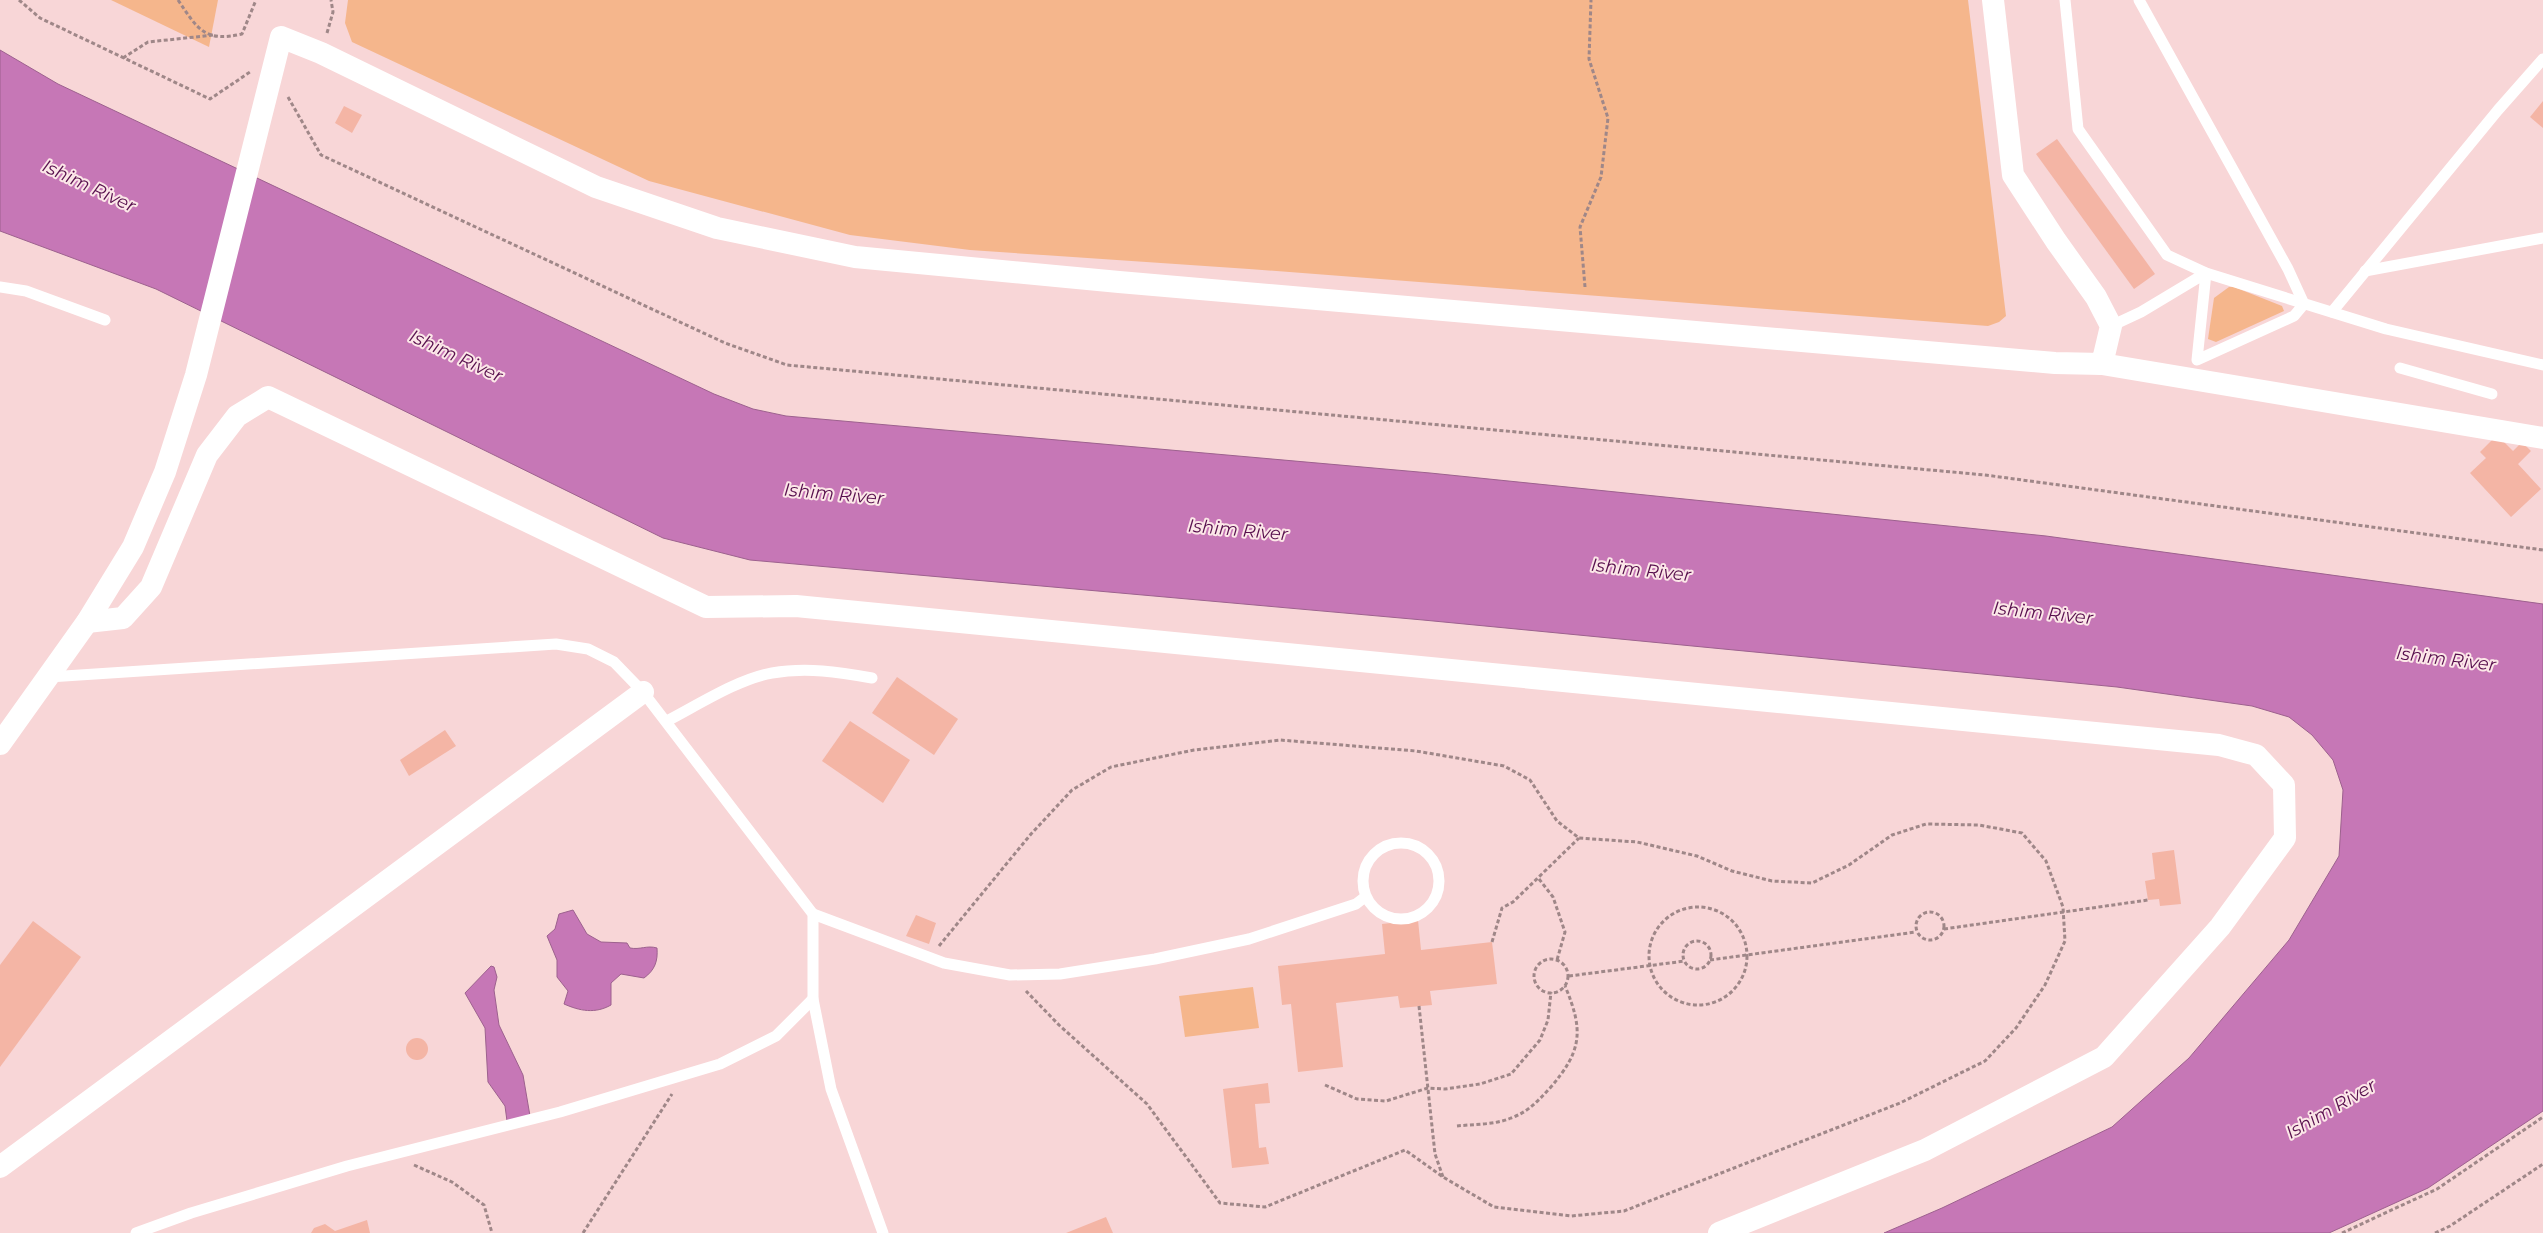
<svg xmlns="http://www.w3.org/2000/svg" width="2543" height="1233" viewBox="0 0 2543 1233" font-family="Montserrat,sans-serif">
  <rect width="100%" height="100%" fill="#f8d6d7"/>
  <!-- green -->
  <g fill="#f5b68c">
    <polygon points="111,0 218,0 209,47"/>
    <polygon points="348,0 1968,0 2006,316 1999,322 1988,326 1249,269 970,250 850,235 649,181 352,42 345,23"/>
    <polygon points="2229,287 2234,287 2282,306 2284,311 2216,342 2208,339 2214,298"/>
    <polygon points="1253,987 1259,1028 1185,1037 1179,996"/>
  </g>
  <!-- water -->
  <g fill="#c677b6" stroke="#9d618e">
    <polygon points="0,50 58,84 714,394 753,409 786,416 1430,473 2046,536 2543,604 2543,1111 2428,1188 2329,1233 1884,1233 1942,1208 2112,1127 2189,1058 2289,940 2339,856 2343,790 2333,760 2312,735 2289,717 2252,706 2117,687 1423,620 750,560 663,538 156,289 0,231"/>
    <path d="M573 910 587 934 601 942 627 943 630 948C640 950 647 945 657 948 658 961 655 970 644 978L621 974 611 983V1005C595 1014 580 1011 564 1004L568 991 557 977V960L547 936 555 929 559 914Z"/>
    <polygon points="491,966 494,967 497,977 494,990 499,1025 523,1075 530,1116 507,1121 505,1106 488,1082 485,1028 465,993"/>
  </g>
  <!-- building -->
  <g fill="#f4b5a5">
    <polygon points="2543,101 2543,128 2530,117"/>
    <polygon points="344,106 362,115 352,133 335,123"/>
    <polygon points="2057,139 2155,274 2134,289 2036,154"/>
    <polygon points="2497,435 2513,451 2522,442 2531,451 2518,464 2541,489 2511,517 2470,473 2486,458 2480,452"/>
    <polygon points="897,677 958,719 934,755 872,713"/>
    <polygon points="850,721 910,760 883,803 822,761"/>
    <polygon points="445,730 456,746 409,776 400,760"/>
    <polygon points="2174,850 2181,904 2160,906 2159,899 2148,900 2145,881 2155,879 2152,853"/>
    <polygon points="916,915 936,923 929,944 906,936"/>
    <polygon points="1418,920 1421,950 1492,942 1497,984 1430,991 1432,1005 1400,1008 1398,996 1336,1003 1343,1067 1298,1072 1291,1004 1282,1005 1278,966 1385,954 1382,924"/>
    <polygon points="33,921 81,957 0,1067 0,965"/>
    <circle cx="417" cy="1049" r="11"/>
    <polygon points="1268,1083 1270,1103 1255,1104 1259,1148 1266,1147 1269,1164 1232,1168 1223,1089"/>
    <polygon points="1106,1217 1113,1233 1066,1233"/>
    <polygon points="367,1220 370,1233 311,1233 314,1228 325,1224 335,1231"/>
  </g>
  <g fill="none" stroke-linecap="round" stroke-linejoin="round">
    <!-- path -->
    <g stroke="#9f8788" stroke-width="3" stroke-dasharray="4 2.5" stroke-linecap="butt">
      <polyline points="19,0 40,18 210,99 250,72"/>
      <path d="M178 0C197 28 204 43 242 34L256 0"/>
      <polyline points="327,33 333,12 331,0"/>
      <polyline points="123,58 148,42 214,35"/>
      <polyline points="288,97 321,155 725,343 787,365 1985,475 2543,550"/>
      <polyline points="1585,287 1580,227 1601,177 1608,118 1589,59 1591,0"/>
      <polyline points="1539,879 1553,897 1565,932 1557,960"/>
      <circle cx="1698" cy="956" r="49"/>
      <circle cx="1930" cy="926" r="14"/>
      <polyline points="1944,929 2148,900"/>
      <circle cx="1697" cy="955" r="14"/>
      <polyline points="1492,942 1502,908 1513,902 1579,838"/>
      <polyline points="939,946 1031,834 1072,790 1111,767 1194,750 1280,740 1416,751 1504,766 1530,780 1557,821 1579,838 1637,842 1697,856 1732,871 1772,881 1812,883 1849,865 1892,835 1926,824 1979,825 2022,833 2046,861 2063,907 2065,941 2045,985 2016,1028 1985,1061 1900,1103 1624,1211 1571,1216 1494,1207 1443,1177 1405,1150 1265,1207 1220,1203 1147,1104 1059,1025 1026,991"/>
      <circle cx="1551" cy="976" r="17"/>
      <polyline points="1710,960 1916,932"/>
      <polyline points="1569,976 1685,961"/>
      <polyline points="1419,1006 1435,1154 1443,1177"/>
      <polyline points="1325,1085 1357,1099 1386,1101 1428,1088 1445,1089 1480,1084 1511,1074 1540,1040 1548,1020 1551,992"/>
      <path d="M1457 1126C1474 1124 1495 1125 1511 1118 1528 1112 1538 1101 1550 1088 1582 1051 1584 1031 1565 986"/>
      <polyline points="414,1165 452,1182 484,1205 492,1233"/>
      <polyline points="583,1233 672,1094"/>
      <polyline points="2342,1233 2437,1189 2543,1117"/>
      <polyline points="2435,1233 2450,1226 2543,1164"/>
    </g>
    <!-- lane -->
    <g stroke="#fff" stroke-width="11">
      <polyline points="2065,0 2078,129 2167,255 2206,273 2386,329 2543,365"/>
      <polyline points="2365,271 2543,238"/>
      <polyline points="0,287 26,291 105,320"/>
      <polyline points="2332,312 2498,110 2543,59"/>
      <polyline points="2111,326 2141,312 2206,273 2197,360 2294,316 2304,304 2288,269 2139,0"/>
      <polyline points="2400,368 2492,394"/>
      <polyline points="49,677 556,644 588,649 614,662 643,692 813,914 813,999 831,1089 883,1233"/>
      <path d="M667 721C698 705 738 679 772 673 806 667 839 672 872 678"/>
      <circle cx="1401" cy="881" r="38"/>
      <polyline points="813,914 944,963 1010,975 1060,974 1155,959 1249,939 1356,904 1365,897"/>
      <polyline points="136,1233 191,1213 347,1166 560,1112 720,1064 776,1036 813,999"/>
    </g>
    <!-- street -->
    <g stroke="#fff" stroke-width="22">
      <polyline points="2102,364 2543,438"/>
      <polyline points="87,622 123,618 151,587 207,455 237,416 268,397 706,607 796,606 2219,745 2256,755 2284,785 2285,838 2220,927 2104,1057 1925,1150 1719,1233"/>
      <polyline points="0,744 87,622 133,547 165,472 196,375 281,37 321,53 596,187 717,228 855,257 1119,282 2055,363 2102,364 2111,326 2096,297 2056,241 2013,175 1993,0"/>
      <polyline points="0,1167 643,692"/>
    </g>
  </g>
  <g text-anchor="middle" dominant-baseline="central" stroke-width="4" stroke-linejoin="round" paint-order="stroke">
    <!-- water labels -->
    <g font-size="18" font-style="italic" fill="#570f4d" stroke="#fce7e8">
      <text transform="translate(89 186) rotate(25)">Ishim River</text>
      <text transform="translate(456 356) rotate(25)">Ishim River</text>
      <text transform="translate(834 494) rotate(5)">Ishim River</text>
      <text transform="translate(1238 530) rotate(5)">Ishim River</text>
      <text transform="translate(1641 570) rotate(6)">Ishim River</text>
      <text transform="translate(2043 613) rotate(6)">Ishim River</text>
      <text transform="translate(2446 659) rotate(7)">Ishim River</text>
      <text transform="translate(2331 1109) rotate(-30)">Ishim River</text>
    </g>
  </g>
</svg>
